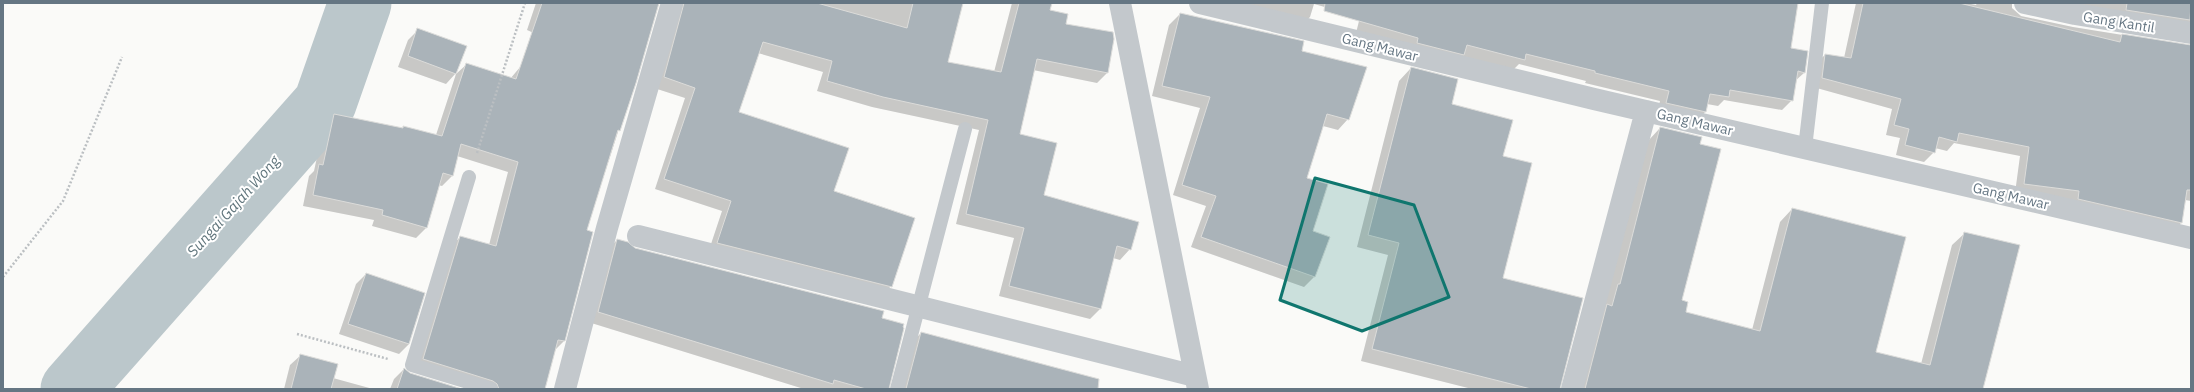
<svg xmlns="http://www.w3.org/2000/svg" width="2194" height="392" viewBox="0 0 2194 392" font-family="'IBM Plex Sans',sans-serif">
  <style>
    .shadow { fill: #0003 }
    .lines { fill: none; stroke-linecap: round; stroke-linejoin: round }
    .river { stroke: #bbc7cb; stroke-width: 63 }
    .building { fill: #aab3b9; stroke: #dcdcda }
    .path { stroke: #bbbfc2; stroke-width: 2.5; stroke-dasharray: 2 2; stroke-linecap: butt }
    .lane { stroke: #c3c8cc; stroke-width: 14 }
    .street { stroke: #c3c8cc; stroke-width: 22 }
    .marked { fill: #0f766e; fill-opacity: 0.2; stroke: #0f766e; stroke-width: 3; stroke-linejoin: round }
    .labels { text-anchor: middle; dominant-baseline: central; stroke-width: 4; stroke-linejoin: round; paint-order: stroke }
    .street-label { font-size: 14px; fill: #657683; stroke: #fff }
    .water-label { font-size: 15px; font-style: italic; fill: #60757c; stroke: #fff }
  </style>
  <rect width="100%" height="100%" fill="#fafaf8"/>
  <path class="shadow" d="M536 3H659L640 66 629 76 527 30Z
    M668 3H962L946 63 994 72 1012 3H1051L1048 11 1065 25 1108 72 1097 83 1033 70 1019 135 1043 195 1130 249 1120 260 1113 258 1100 309 1090 319 999 296 1014 238 956 224 979 130 872 107 817 91 823 72 758 53 738 113 833 192 891 286 881 297 708 253 722 211 655 189 685 98 654 88Z
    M1238 3H1797L1790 48 1804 73 1795 81 1792 100 1782 110 1724 100 1718 106 1707 104 1705 112 1696 122 1657 113 1660 101 1585 83 1586 81 1519 64 1514 69 1356 33 1360 17 1314 4 1310 17 1300 26Z
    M1856 3H1966L1976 5 1977 3H2012V8L2021 16 2073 27 2191 46V201L2185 200 2181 223 2172 232 2015 193 2020 156 1954 143 1947 151 1935 148 1934 152 1924 162 1896 155 1900 138 1886 135 1892 109 1813 87 1815 64 1825 55 1844 58Z
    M2032 3H2191V35Z
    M1180 14 1300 52 1348 119 1338 130 1323 126 1306 179 1314 277 1304 287 1191 247 1206 206 1173 195 1200 108 1152 96 1169 25Z
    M418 30 456 73 446 84 398 67 408 40Z
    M467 64 510 79 521 66 627 104 586 231 564 341 555 350 544 389H477L413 370 450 248 460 237 489 245 508 172 457 156 452 176 442 186 438 185 426 228 416 238 372 226 374 220 303 206 309 176 314 171 324 125 334 115 402 129 404 127 436 135 456 74Z
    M1411 68 1502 156V279L1560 389H1472L1361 361 1388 255 1357 247 1399 81Z
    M1660 128 1681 301 1684 313 1752 330 1780 222 1792 209 1875 353 1921 364 1952 245 1965 233 1982 388 1988 389H1576L1648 141Z
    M617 240 634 249 881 318 888 389H804L588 322 606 251Z
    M366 274 409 344 399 354 339 334 356 284Z
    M921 333 1082 389H898L910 344Z
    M301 355 333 378 373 389H284L290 365Z
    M404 369 409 374 458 389H390L394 379Z"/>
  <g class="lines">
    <path class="river" d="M72 389 325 103 360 3"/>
  </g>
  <path class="building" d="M542 3H659L636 83 620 131 618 130 587 230 593 232 565 341 558 340 545 389H499L497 384 493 381 423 359 460 236 496 246 518 162 461 144 453 176 443 173 427 228 382 215 383 210 313 195 319 164 323 165 334 114 403 128V126L442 136 466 63 516 79Z
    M684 3H817L907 28 913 3H963L948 62 1001 72 1019 3H1052L1050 10 1068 14 1066 24 1113 32 1114 39 1108 73 1037 59 1020 134 1057 143 1044 195 1139 222 1131 250 1117 246 1101 309 1009 286 1024 228 966 214 988 120 883 97 827 81 832 61 763 42 739 112 849 148 834 191 915 218 892 287 717 243 731 201 664 179 695 88 664 77Z
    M1325 3H1798L1791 48 1808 51 1805 73 1798 71 1793 101 1730 90 1729 97 1710 94 1706 112 1666 103 1669 91 1595 73V71L1526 54 1525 60 1467 45 1464 55 1417 43 1418 38 1324 11Z
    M1863 3H1959L2120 42 2122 34 2191 45V190H2187L2182 223 2078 199 2079 191 2024 184 2029 147 1959 133 1957 142 1939 137 1935 153 1905 145 1909 129 1894 125 1901 99 1822 78 1825 54 1851 58Z
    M2127 3H2191L2190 20 2126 10Z
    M1180 13 1304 41 1302 51 1367 67 1349 120 1327 114 1307 178 1328 184 1313 231 1330 237 1315 277 1201 237 1216 196 1182 185 1210 97 1162 86Z
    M417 28 467 46 456 74 408 56Z
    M1411 67 1458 79 1452 104 1513 120 1503 156 1532 163 1503 278 1583 298 1560 389H1531L1372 349 1399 243 1368 235Z
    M1660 127 1702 137 1700 144 1721 149 1682 300 1688 302 1686 312 1760 331 1792 208 1906 237 1876 352 1930 365 1964 232 2020 245 1983 389H1585L1607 304 1612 306 1618 284H1620Z
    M617 239 628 242 635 248 884 311 882 318 904 324 903 327 904 328 889 389H866L834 380 833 384 598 312Z
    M366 273 425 293 409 344 348 324Z
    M921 332 1099 379 1098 389H906Z
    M300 354 338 364 331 389H291Z
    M404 368 410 373 462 389H397Z"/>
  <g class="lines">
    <path class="path" d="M477 153 525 3
      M3 277 63 201 122 57
      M297 334 388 359"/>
    <path class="lane" d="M1805 148 1822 3
      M469 177 412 365 491 389
      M897 389 965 129"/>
    <path class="street" d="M1120 3 1198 389
      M1200 3 1594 99 2191 238
      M2025 3 2075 14 2191 33
      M638 236 1195 376
      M565 389 607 228 672 3
      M1572 389 1646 111"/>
  </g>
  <path class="marked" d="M1315 178 1414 205 1449 297 1362 331 1280 300Z"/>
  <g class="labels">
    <g class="street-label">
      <text transform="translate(2119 22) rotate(9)">Gang Kantil</text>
      <text transform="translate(1380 47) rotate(14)">Gang Mawar</text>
      <text transform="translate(1695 122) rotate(13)">Gang Mawar</text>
      <text transform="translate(2011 196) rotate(13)">Gang Mawar</text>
    </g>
    <g class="water-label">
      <text transform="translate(233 206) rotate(-48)">Sungai Gajah Wong</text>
    </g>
  </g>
  <rect width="2194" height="392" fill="none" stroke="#657683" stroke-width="8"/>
</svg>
